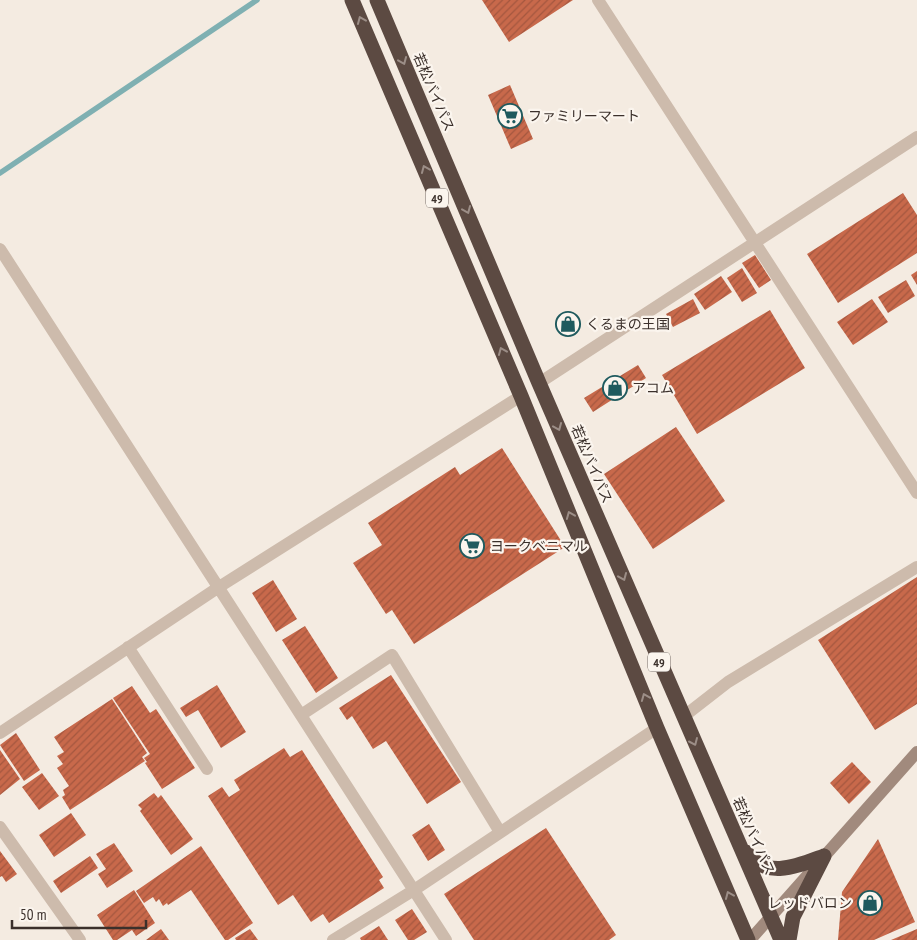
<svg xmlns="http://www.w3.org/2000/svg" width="917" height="940" viewBox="0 0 917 940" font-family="'PT Sans Narrow','Noto Sans JP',sans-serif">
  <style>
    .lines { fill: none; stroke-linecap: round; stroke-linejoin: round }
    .stream { stroke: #7fb0b2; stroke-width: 5.5 }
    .building { fill: url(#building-hatch) }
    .street { stroke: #cdbbac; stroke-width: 12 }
    .secondary { stroke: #a18a7d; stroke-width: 12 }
    .highway { stroke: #5c4a42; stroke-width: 15 }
    .oneway { stroke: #9c8e87 }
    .labels { text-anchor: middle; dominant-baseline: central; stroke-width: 4.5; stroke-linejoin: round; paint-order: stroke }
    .shield { fill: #fbf5ee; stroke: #756b66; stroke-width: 1 }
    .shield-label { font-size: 12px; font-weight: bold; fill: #3b302b }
    .street-label { font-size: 14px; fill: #3b302b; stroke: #fbf5ee }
    .poi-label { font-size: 14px; fill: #3b302b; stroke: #fbf5ee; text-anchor: start }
  </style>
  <defs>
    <pattern id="building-hatch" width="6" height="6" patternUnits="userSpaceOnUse" patternTransform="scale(1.25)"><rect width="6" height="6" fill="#c8694b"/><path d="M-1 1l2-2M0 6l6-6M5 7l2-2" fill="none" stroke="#a4573f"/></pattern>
  </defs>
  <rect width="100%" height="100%" fill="#f4ebe1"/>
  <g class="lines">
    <path class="stream" d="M0 173 257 0"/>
  </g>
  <path class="building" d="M482 0H573L509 42Z
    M510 85 533 139 511 149 488 95Z
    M903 193 917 215V253L838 303 807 254Z
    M755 255 771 280 759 288 742 263Z
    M742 268 757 293 742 302 727 278Z
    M917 271V285L911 275Z
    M721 276 732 292 705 310 694 294Z
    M906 280 915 296 888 313 878 297Z
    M693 299 700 313 673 327 666 314Z
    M872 299 888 322 853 345 837 322Z
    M770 310 805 368 697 434 662 375Z
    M638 365 646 378 593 412 584 398Z
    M676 427 725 501 653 549 604 474Z
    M502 448 565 547 414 644 392 610 386 614 353 563 382 545 368 523 455 467 460 475Z
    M917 577V704L875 730 818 640Z
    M273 580 297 619 276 632 252 593Z
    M305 626 338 678 316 693 282 640Z
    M391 675 461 782 427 804 386 741 373 749 352 716 347 720 339 708Z
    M217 685 246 732 221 748 198 710 186 717 180 708Z
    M132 686 150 713 156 709 195 768 162 789 145 763 147 762 144 758 150 754 113 698Z
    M112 699 147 753 142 757 145 761 70 810 62 797 65 795 63 790 69 786 57 768 63 764 57 756 64 752 54 737Z
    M16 733 40 770 24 781 0 745Z
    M284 748 290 757 302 750 383 877 379 880 384 888 329 923 323 914 311 922 293 895 278 905 208 796 222 787 229 797 240 790 234 780Z
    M0 750 20 779 0 795Z
    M852 762 871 782 849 804 830 783Z
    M42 773 59 796 39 810 22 787Z
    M154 793 158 798 161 795 193 839 171 855 140 811 142 809 138 805Z
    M71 813 86 835 54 857 39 835Z
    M429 824 445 850 428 861 412 835Z
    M546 828 616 935 609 940H474L444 894Z
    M878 839 915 922 874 940H838L842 892Z
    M114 843 133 871 107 888 98 874 106 869 96 854Z
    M201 846 253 923 228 940H225L191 890 168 905 167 903 163 906 159 899 156 902 153 897 144 903 136 891Z
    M0 851 17 874 6 882 2 876 0 877Z
    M90 856 98 868 61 893 53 881Z
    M134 890 155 923 136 936 132 930 117 940H113L97 915Z
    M412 909 427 932 414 940H408L395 920Z
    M379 926 388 940H361L360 938Z
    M161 929 169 940H146Z
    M250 929 258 940H236L235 938Z
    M917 929V940H891Z"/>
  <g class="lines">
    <path class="street" d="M598 0 917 493
      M0 249 446 940
      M539 383 917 137
      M128 647 207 769
      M301 715 392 655 500 832
      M683 717 728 682 917 567
      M0 733 219 587 521 396
      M0 827 80 940
      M333 940 414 890 657 728"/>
    <path class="secondary" d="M750 940 917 752"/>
    <path class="highway" d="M352 0 521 396 657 728 748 940
      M377 0 539 383 781 940
      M746 852C767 880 797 866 824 856
      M789 940 793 917 824 856"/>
  </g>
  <defs><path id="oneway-chevron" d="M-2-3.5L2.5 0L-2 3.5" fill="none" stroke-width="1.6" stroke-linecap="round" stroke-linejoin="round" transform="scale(1.25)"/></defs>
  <g class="oneway">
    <use href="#oneway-chevron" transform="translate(361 20) rotate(-113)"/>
    <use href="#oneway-chevron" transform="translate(403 61) rotate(67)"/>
    <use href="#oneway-chevron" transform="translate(425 169) rotate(-113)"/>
    <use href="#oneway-chevron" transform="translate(467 210) rotate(67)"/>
    <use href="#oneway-chevron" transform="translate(502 351) rotate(-113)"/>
    <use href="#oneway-chevron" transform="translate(558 427) rotate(67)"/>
    <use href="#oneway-chevron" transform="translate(570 515) rotate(-112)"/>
    <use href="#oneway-chevron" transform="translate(623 577) rotate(67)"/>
    <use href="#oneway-chevron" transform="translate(645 697) rotate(-112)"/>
    <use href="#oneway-chevron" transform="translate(694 742) rotate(66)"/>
    <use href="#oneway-chevron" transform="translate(729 895) rotate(-113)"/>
  </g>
  <defs>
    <symbol id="supermarket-ring" viewBox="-11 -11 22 22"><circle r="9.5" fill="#fbf5ee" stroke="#1f5a5e" stroke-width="1.5"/><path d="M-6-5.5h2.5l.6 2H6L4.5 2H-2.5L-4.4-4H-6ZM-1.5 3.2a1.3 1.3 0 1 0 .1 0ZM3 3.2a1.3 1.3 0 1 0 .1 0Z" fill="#1f5a5e"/></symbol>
    <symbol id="shop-ring" viewBox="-11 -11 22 22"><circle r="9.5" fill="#fbf5ee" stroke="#1f5a5e" stroke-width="1.5"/><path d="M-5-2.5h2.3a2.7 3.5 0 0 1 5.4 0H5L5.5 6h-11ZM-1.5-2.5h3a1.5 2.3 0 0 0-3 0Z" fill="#1f5a5e"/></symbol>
  </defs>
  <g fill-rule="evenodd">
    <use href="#supermarket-ring" x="496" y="102" width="28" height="28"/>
    <use href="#shop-ring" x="554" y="310" width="28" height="28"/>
    <use href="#shop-ring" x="601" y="374" width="28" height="28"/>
    <use href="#supermarket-ring" x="458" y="532" width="28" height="28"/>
    <use href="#shop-ring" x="856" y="889" width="28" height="28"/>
  </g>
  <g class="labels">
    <g class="shield">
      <rect x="426" y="188.5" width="22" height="19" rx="4"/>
      <rect x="648" y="652.5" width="22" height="19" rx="4"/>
    </g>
    <g class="shield-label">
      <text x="437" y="198">49</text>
      <text x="659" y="662">49</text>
    </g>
    <g class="street-label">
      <text transform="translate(434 92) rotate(67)">若松バイパス</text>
      <text transform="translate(592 464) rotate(67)">若松バイパス</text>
      <text transform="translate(754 836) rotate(66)">若松バイパス</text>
    </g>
    <g class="poi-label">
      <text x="528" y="116">ファミリーマート</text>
      <text x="586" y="324">くるまの王国</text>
      <text x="632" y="388">アコム</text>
      <text x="490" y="546">ヨークベニマル</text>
      <text x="852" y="903" text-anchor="end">レッドバロン</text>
    </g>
  </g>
  <path d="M12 920v8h134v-8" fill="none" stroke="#3b302b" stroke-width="2.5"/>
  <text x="20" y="920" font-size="15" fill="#3b302b" stroke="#fbf5ee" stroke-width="4" paint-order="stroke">50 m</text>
</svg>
